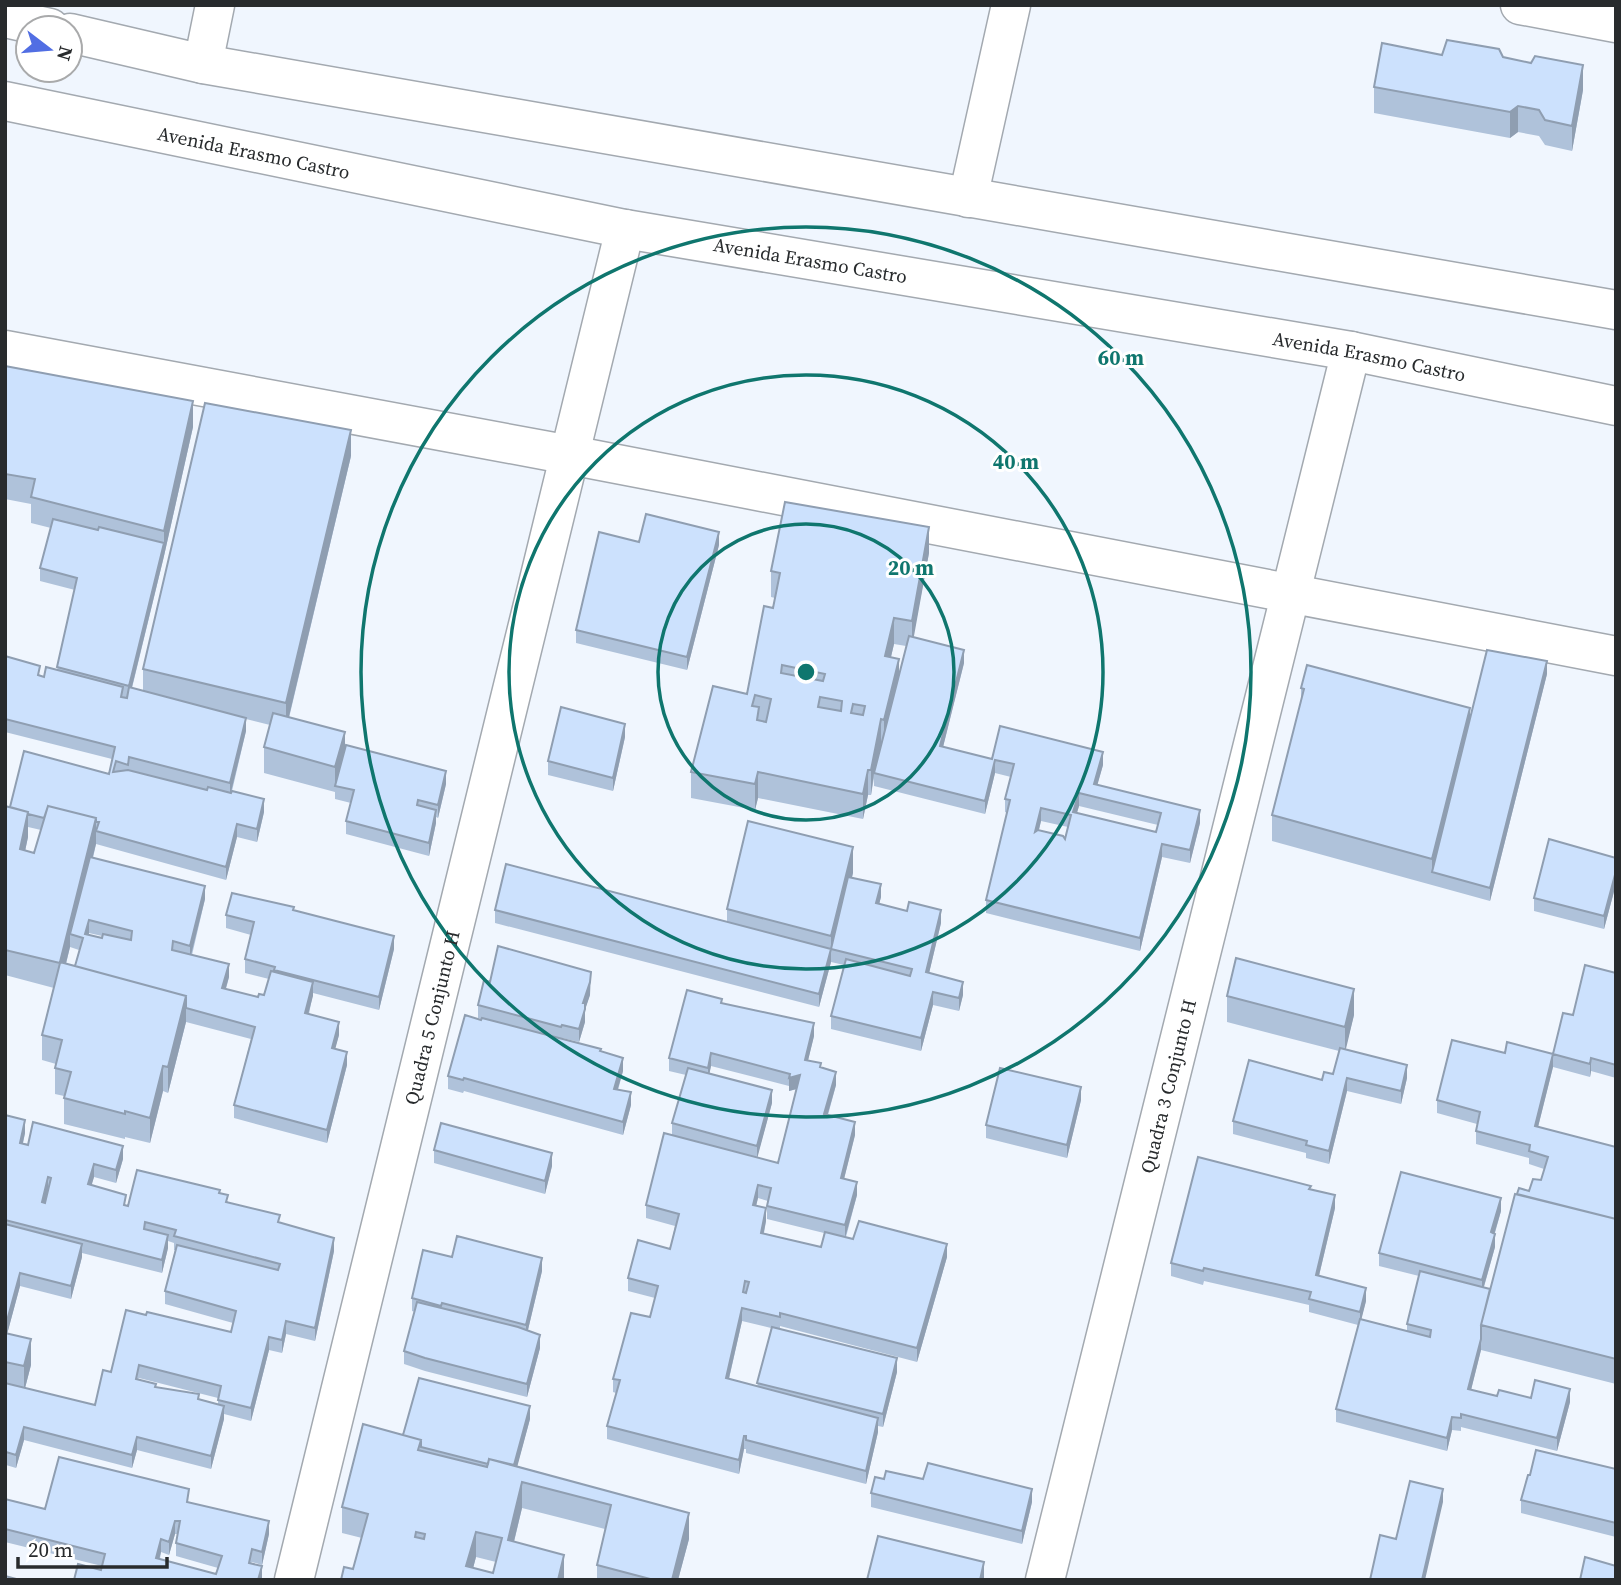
<svg xmlns="http://www.w3.org/2000/svg" width="1621" height="1585" viewBox="0 0 1621 1585" font-family="'Source Serif 4',serif">
  <style>
    .lines { fill: none; stroke-linecap: round; stroke-linejoin: round }
    .street-casing { stroke: #a3a9b0; stroke-width: 41 }
    .primary-casing { stroke: #a3a9b0; stroke-width: 41 }
    .street { stroke: #fff; stroke-width: 38 }
    .primary { stroke: #fff; stroke-width: 38 }
    .wall { fill: #afc2da; fill-rule: evenodd }
    .shaded-wall { fill: #8f9eb1 }
    .building { fill: #cce1fd; stroke: #8f9eb1; stroke-width: 2; fill-rule: evenodd }
    .ring { fill: none; stroke: #0f766e; stroke-width: 3.5 }
    .labels { text-anchor: middle; dominant-baseline: central; stroke-width: 6; stroke-linejoin: round; paint-order: stroke }
    .street-label { font-size: 19px; fill: #282b2d; stroke: #fff }
    .centre { fill: #0f766e; stroke: #fff; stroke-width: 3.5 }
    .ring-label { font-size: 21px; text-anchor: middle; font-weight: bold; fill: #0f766e; stroke: #fff; stroke-width: 6; stroke-linejoin: round; paint-order: stroke }
  </style>
  <rect width="100%" height="100%" fill="#f0f6fe"/>
  <g class="lines">
    <defs>
      <g id="street">
        <path d="M1520 5 1616 23"/>
        <path d="M203 64 215 5"/>
        <path d="M968 198 1011 5"/>
        <path d="M5 350 570 455 1616 656"/>
        <path id="s1" d="M294 1580 625 229"/>
        <path id="s2" d="M1045 1580 1351 351"/>
      </g>
      <g id="primary">
        <path d="M5 18 50 28"/>
        <path d="M70 33 203 64 1616 310"/>
        <path id="s3" d="M5 101 625 229 1351 351 1616 406"/>
      </g>
    </defs>
    <use href="#street" class="street-casing"/>
    <use href="#primary" class="primary-casing"/>
    <use href="#street" class="street"/>
    <use href="#primary" class="primary"/>
  </g>
  <path class="wall" d="M1442 55 1503 57 1583 90 1572 151 1545 145 1539 136 1518 132 1510 138 1374 113V87Z
    M5 366 193 427 164 556 132 688 143 691V669L351 456 289 718 345 751 446 784 438 818 436 817V823L429 856 346 834V821L351 803 335 799V792L264 773V747L270 725 246 719V731L232 791 264 812 257 842 237 837 226 880 96 844V835V844L93 858 205 899 192 955 229 977 226 989 258 997 264 995 269 979 245 973V959L251 935 226 928V915L294 911 394 949 379 1010 313 993 309 1014 339 1035 335 1048 347 1065 327 1143 234 1118V1105L251 1039 186 1022 168 1093 163 1091 150 1143 125 1137V1139L64 1124V1096L55 1094V1068L56 1064 42 1060V1035L54 988 5 975V797L6 806 10 807 109 774 112 759 5 732V656L44 677 57 670 75 590 40 581V568L51 528 31 523V504L5 499ZM129 770 207 790 129 771ZM28 827 41 830 34 853 25 851 28 837ZM89 933 102 936V938L89 935ZM70 947 79 950 75 966 66 964Z
    M639 542 719 545 687 670 576 643V630Z
    M929 553 913 637 964 663 943 747 992 759 1103 765 1097 785 1200 823 1190 863 1162 857 1140 951 986 913V900L1007 813 1005 812V799L1011 777 995 773 985 814 874 786V778L871 795H868L863 819 758 798 755 810 691 798V772L747 694 773 608 775 598 771 597V571ZM894 644 906 646 899 674 891 657ZM1079 806 1158 825 1156 832 1077 813ZM1041 821 1068 827 1065 839 1039 830Z
    M1547 674 1490 901 1272 841V815L1301 701V688L1470 718Z
    M625 737 613 791 548 775V761Z
    M1616 858V884L1604 929 1534 911V898Z
    M853 873 852 877 881 897 879 904 941 923 929 973 963 995 959 1011 933 1005 921 1051 831 1029V1016L844 965 831 962 819 1007 495 923V910L727 921V909Z
    M1616 973V1078L1591 1071 1590 1077 1553 1067 1538 1127 1616 1147V1384L1481 1350 1471 1390 1497 1396 1531 1398 1570 1402 1557 1451 1461 1427V1431L1452 1430 1447 1451 1336 1422V1409L1358 1325 1309 1312V1305L1204 1281 1203 1285 1171 1276V1263L1311 1190 1335 1208 1319 1276 1366 1301 1361 1319 1407 1331V1324L1419 1276 1379 1266V1253L1501 1211 1495 1233V1247L1484 1287 1490 1289 1517 1194 1529 1191 1541 1180 1544 1169 1529 1164V1158L1476 1144V1131L1477 1124 1437 1113V1100L1505 1053 1553 1054 1573 1015Z
    M490 982 590 995 585 1009V1022L579 1042 562 1038V1039L601 1052 623 1071 618 1090 631 1105 623 1135 464 1091 463 1093 448 1089V1076L481 1020 482 1019 478 1018V1005Z
    M1227 996 1354 1015 1345 1050 1407 1078 1401 1104 1347 1091 1329 1164 1306 1158V1153L1233 1134V1121L1333 1074 1339 1051 1227 1022Z
    M722 1003 814 1036 808 1060 821 1068 836 1085 828 1115 855 1135 844 1179 857 1195 846 1237 947 1257 917 1362 780 1326V1329L897 1372 883 1427 878 1426V1432L866 1484 746 1453V1449H744L739 1474 607 1439V1426L616 1393 613 1392V1379L650 1317 655 1298 628 1291V1278L670 1249 675 1226 646 1218V1205L672 1135V1123L686 1075 669 1071V1058ZM711 1066 789 1086V1091L797 1089 778 1163 757 1157 772 1103 709 1074ZM758 1198 768 1201 767 1206V1219L824 1233 821 1247 764 1233 766 1221 756 1206ZM742 1321 771 1328 757 1387 729 1379Z
    M1081 1100 1067 1158 986 1138V1125Z
    M5 1115 25 1133 23 1143 123 1159 116 1183 94 1177 91 1185 126 1205 220 1193 228 1202 280 1223 334 1251 315 1341 286 1334 282 1353 269 1350 251 1421 224 1414V1419L211 1469 137 1450 132 1468 24 1440 16 1468 6 1465 5 1468ZM168 1241 174 1243V1250H175L165 1291V1304L233 1323 231 1332 146 1315 111 1372 95 1405 25 1388 31 1365 7 1334 20 1286 71 1299 82 1257V1253L162 1273 168 1248ZM139 1378 218 1398V1404L156 1387 138 1379Z
    M434 1150 552 1166 545 1194 434 1163Z
    M452 1257 542 1271 528 1330 540 1348 527 1397 425 1371 404 1364V1351L415 1312 412 1311V1298Z
    M530 1419 517 1466 689 1513V1539L678 1580H597V1565L605 1529 522 1508 514 1542 564 1580 353 1569 362 1538 342 1533V1507L403 1435ZM476 1557 496 1562 493 1573 473 1568Z
    M1616 1469V1537L1521 1513V1500L1530 1475Z
    M884 1479H923L1032 1502 1022 1544 871 1507V1493Z
    M5 1499 45 1509 189 1502 269 1534 262 1565 252 1562 251 1563 262 1580 101 1570 102 1566 5 1542ZM175 1534H178L176 1543V1556L218 1568 216 1574 160 1559 161 1552 169 1555Z"/>
  <path class="shaded-wall" d="M1583 65V90L1572 151V126Z
    M1518 106V132L1510 138V112Z
    M193 401V427L164 556V531Z
    M351 430V456L286 729V703Z
    M929 527V553L912 647V621Z
    M719 532V545L687 670V657Z
    M164 543V556L129 699V686Z
    M894 618V644L885 682V656Z
    M964 650V663L940 759V746Z
    M899 659V685L884 745V720Z
    M1547 661V674L1490 901V888Z
    M1470 708V734L1432 872V859Z
    M246 718V731L230 796V783Z
    M881 719V744L874 773 871 795V770Z
    M625 724V737L613 791V778Z
    M345 732V758L335 786V767Z
    M1103 752V765L1094 797V784Z
    M995 760V773L985 814V801Z
    M868 770V795L863 819V794Z
    M446 771V784L438 818V805Z
    M758 772V798L755 810V784Z
    M1079 793V806L1073 825V812Z
    M264 799V812L257 842V829Z
    M1041 808V821L1035 845V832Z
    M436 810V823L429 856V843Z
    M1200 810V823L1190 863V850Z
    M28 812V837L20 875V849Z
    M96 818V844L73 935 70 934V947L60 987V962Z
    M237 824V837L226 880V867Z
    M1162 844V857L1140 951V938Z
    M853 847V873L834 949H831V936Z
    M1616 871V884L1604 929V916Z
    M881 884V897L876 916V903Z
    M205 886V899L190 959V946Z
    M941 910V923L926 986V972Z
    M89 920V933L85 947V934Z
    M394 936V949L379 1010V997Z
    M831 949V962L819 1007V994Z
    M229 964V977L222 1001V988Z
    M591 972 590 995 583 1016V1003Z
    M313 982V996L305 1026V1013Z
    M963 982V995L959 1011V998Z
    M1354 989V1015L1345 1053V1027Z
    M933 992V1005L921 1051V1038Z
    M186 996V1022L168 1093V1067Z
    M585 1009V1022L579 1042V1029Z
    M339 1022V1035L332 1061V1048Z
    M814 1023V1036L805 1073V1060Z
    M347 1052V1065L327 1143V1130Z
    M711 1053V1066L708 1081V1068Z
    M1553 1054V1067L1535 1139V1126Z
    M623 1058V1071L614 1102V1089Z
    M1591 1058V1071L1590 1077V1064Z
    M1407 1065V1078L1401 1104V1091Z
    M163 1066V1091L150 1143V1118Z
    M836 1072V1085L824 1127V1114Z
    M800 1075V1088L789 1091V1078Z
    M1347 1078V1091L1329 1164V1151Z
    M1081 1087V1100L1067 1158V1145Z
    M772 1090V1103L757 1159V1146Z
    M631 1092V1105L623 1135V1122Z
    M25 1120V1133L20 1156V1143Z
    M855 1122V1135L841 1191V1178Z
    M123 1146V1159L116 1183V1170Z
    M552 1153V1166L545 1194V1181Z
    M94 1164V1177L88 1198V1184Z
    M48 1177V1190L42 1215V1202Z
    M857 1182V1195L845 1238V1225Z
    M758 1185V1198L753 1218V1205Z
    M1335 1195V1208L1316 1288V1275Z
    M1501 1198V1211L1491 1245V1232Z
    M766 1208V1221L761 1246V1233Z
    M1495 1234V1247L1482 1293V1280Z
    M168 1235V1248L162 1273V1260Z
    M334 1238V1251L315 1341V1328Z
    M82 1244V1257L71 1299V1286Z
    M947 1244V1257L917 1362V1348Z
    M542 1258V1271L526 1338V1325Z
    M20 1273V1286L5 1342V1328Z
    M1366 1288V1301L1360 1325V1312Z
    M742 1308V1321L726 1391V1378Z
    M286 1321V1334L282 1353V1340Z
    M540 1335V1348L527 1397V1384Z
    M269 1337V1350L251 1421V1408Z
    M31 1339V1365L24 1392V1366Z
    M1481 1339V1350L1468 1402V1389Z
    M897 1358V1372L883 1427V1414Z
    M1570 1389V1402L1557 1451V1438Z
    M224 1406V1419L211 1469V1456Z
    M530 1406V1419L511 1490V1477Z
    M1452 1417V1430L1447 1451V1438Z
    M878 1418V1432L866 1484V1471Z
    M24 1427V1440L16 1468V1455Z
    M744 1436V1449L739 1474V1460Z
    M137 1437V1450L132 1468V1455Z
    M522 1482V1508L508 1566V1540Z
    M1032 1489V1502L1022 1544V1531Z
    M1443 1489V1502L1425 1580H1422Z
    M689 1513V1539L678 1580H672Z
    M175 1521V1534L169 1555V1542Z
    M269 1521V1534L262 1565V1552Z
    M476 1532V1557L470 1580 466 1566Z
    M161 1539V1552L156 1571V1558Z
    M564 1555V1580H558Z
    M984 1562V1580H980Z
    M262 1566V1580H258Z"/>
  <path class="building" d="M1447 40 1499 49 1503 57 1531 63 1535 56 1583 65 1572 126 1545 120 1539 110 1518 106 1510 112 1374 87 1382 43 1442 55Z
    M5 366 193 401 164 531 31 497 35 479 5 474Z
    M205 403 351 430 286 703 143 669Z
    M785 502 929 527 912 621 894 618 885 656 899 659 884 720 881 719 871 770H868L863 794 758 772 755 784 691 772 713 686 747 694 764 606 773 608 780 573 771 571ZM782 665 825 674 823 681 781 673ZM755 695 771 699 766 722 757 720 759 707 752 706ZM820 697 842 701 841 711 818 707ZM853 704 865 706 863 715 851 713Z
    M646 514 719 532 687 657 576 630 599 532 639 542Z
    M53 519 98 530 99 527 164 543 129 686 57 667 77 578 40 568Z
    M909 636 964 650 940 746 992 759 1000 726 1103 752 1094 784 1200 810 1190 850 1162 844 1140 938 986 900 1010 800 1005 799 1014 764 995 760 985 801 874 773ZM1079 793 1161 813 1156 832 1073 812ZM1041 808 1071 815 1065 839 1063 836 1038 830 1035 832Z
    M1487 650 1547 661 1490 888 1432 872Z
    M5 656 40 666 38 675 44 677 46 667 123 687 121 697 127 698 129 687 246 718 230 783 129 757 128 765 116 761 113 772 128 770 207 790 208 787 231 793 232 791 264 799 257 829 237 824 226 867 96 831 99 822H96V818L48 806 44 818 28 814V812L10 807 24 751 109 774 115 747 5 719Z
    M1307 665 1470 708 1432 859 1272 815 1304 689 1301 688Z
    M561 707 625 724 613 778 548 761Z
    M273 713 345 732 335 767 264 747Z
    M346 745 446 771 438 805 418 800 417 805 436 810 429 843 346 821 354 790 335 786Z
    M5 806 28 812 20 849 34 853 48 806 96 818 60 962 186 996 168 1067 163 1066 150 1118 125 1111V1114L64 1098 71 1072 55 1068 62 1040 42 1035 60 963 5 950Z
    M748 821 853 847 831 936 727 909Z
    M1549 839 1616 858V871L1604 916 1534 898Z
    M90 857 205 886 190 946 173 941 172 950 229 964 222 988 258 997 259 994 264 995 271 971 313 982 305 1013 339 1022 332 1048 347 1052 327 1130 234 1105 255 1027 186 1008V996L75 966 83 938 70 934ZM89 920 132 931 131 940 103 934 102 938 85 934Z
    M506 864 831 949 848 877 881 884 876 903 907 911 909 902 941 910 926 972 963 982 959 998 933 992 921 1038 831 1016 846 959 910 976 912 969 831 949 819 994 495 910Z
    M232 893 294 907 293 910 394 936 379 997 274 970 275 967 245 959 254 922 226 915Z
    M498 946 591 972 590 982 583 1003H585V1009L579 1029 562 1025 561 1027 478 1005 484 980 490 982Z
    M1236 958 1354 989 1345 1027 1227 996Z
    M1585 965 1616 973V1065L1591 1058 1590 1064 1553 1054 1563 1013 1573 1015Z
    M687 990 722 999 721 1003 814 1023 805 1060 821 1063 820 1067 836 1072 824 1114 855 1122 841 1178 857 1182 845 1225 767 1206 771 1188 758 1185 753 1205 766 1208 761 1233 821 1247 825 1232 853 1239 859 1221 947 1244 917 1348 780 1313V1317L742 1308 726 1378 878 1418 866 1471 746 1440V1436H744L739 1460 607 1426 620 1380 613 1379 631 1313 650 1317 658 1286 628 1278 638 1240 670 1249 679 1214 646 1205 664 1133 778 1163 800 1075 789 1078 790 1074 711 1053 708 1068 669 1058ZM745 1281 749 1282 746 1293 743 1292Z
    M465 1015 481 1020 482 1018 601 1049 600 1051 623 1058 614 1089 631 1092 623 1122 464 1078 463 1080 448 1076Z
    M1452 1040 1505 1053 1507 1042 1553 1054 1535 1126 1616 1147V1219L1517 1194 1519 1188 1529 1191 1533 1179 1541 1180 1548 1157 1529 1151 1530 1145 1476 1131 1480 1112 1437 1100Z
    M1340 1048 1407 1065 1401 1091 1347 1078 1329 1151 1306 1145 1307 1141 1233 1121 1249 1060 1322 1080 1324 1072 1333 1074Z
    M688 1068 772 1090 757 1146 672 1123Z
    M1000 1068 1081 1087 1067 1145 986 1125Z
    M5 1115 25 1120 20 1143 28 1145 33 1122 123 1146 116 1170 94 1164 88 1184 126 1195 124 1205 128 1206 137 1170 220 1190 219 1193 228 1195 226 1202 280 1215 278 1222 334 1238 315 1328 286 1321 282 1340 269 1337 251 1408 218 1400 221 1386 139 1365 136 1379 156 1384 155 1387 199 1394 198 1399 224 1406 211 1456 137 1437 132 1455 24 1427 16 1455 6 1452 5 1455V1383L95 1405 103 1370 111 1372 126 1310 146 1315 147 1312 231 1332 236 1311 165 1291 177 1245 278 1270 280 1264 174 1236 176 1230 145 1222 144 1229 168 1235 162 1260 5 1220ZM48 1177 51 1178 45 1203 42 1202Z
    M441 1123 552 1153 545 1181 434 1150Z
    M1198 1157 1311 1186 1309 1189 1335 1195 1316 1275 1366 1288 1360 1312 1309 1299 1311 1292 1204 1268 1203 1271 1171 1263Z
    M1401 1172 1501 1198 1491 1232 1495 1234 1482 1280 1379 1253Z
    M1515 1194 1616 1219V1359L1481 1325Z
    M5 1224 82 1244 71 1286 20 1273 5 1328Z
    M457 1236 542 1258 526 1325 442 1303 441 1306 412 1298 423 1250 452 1257Z
    M1420 1271 1490 1289 1481 1325V1339L1468 1389 1497 1396 1499 1390 1531 1398 1535 1380 1570 1389 1557 1438 1461 1414V1418L1452 1417 1447 1438 1336 1409 1360 1319 1430 1337 1431 1330 1407 1324Z
    M417 1302 518 1327 540 1335 527 1384 425 1358 404 1351Z
    M772 1327 897 1358 883 1414 757 1383Z
    M5 1333 31 1339 24 1366 5 1362Z
    M419 1378 530 1406 514 1465 489 1459 488 1464 421 1447V1440L403 1435Z
    M363 1424 421 1440 418 1450 487 1467 489 1459 689 1513 672 1580H654L597 1565 611 1505 522 1482 508 1540 564 1555 558 1580H341L344 1567 353 1569 368 1514 342 1507ZM416 1532 425 1534 424 1539 415 1537ZM476 1532 502 1538 493 1573 466 1566Z
    M1536 1450 1616 1469V1523L1521 1500 1528 1475H1530Z
    M59 1457 189 1489 187 1502 269 1521 262 1552 252 1549 249 1563 262 1566 258 1580H74L78 1564 101 1570 105 1554 5 1529V1499L45 1509ZM175 1521H180L176 1543 222 1556 216 1574 156 1558 161 1539 169 1542Z
    M928 1463 1032 1489 1022 1531 871 1493 875 1477 884 1479 886 1471 923 1479Z
    M1410 1481 1443 1489 1422 1580H1370L1380 1535 1396 1539Z
    M878 1536 984 1562 980 1580H867Z
    M1585 1557 1616 1566V1580H1580Z
    M5 1576 20 1580H5Z"/>
  <g class="ring">
    <circle cx="806" cy="672" r="148"/>
    <circle cx="806" cy="672" r="297"/>
    <circle cx="806" cy="672" r="445"/>
  </g>
  <g class="labels">
    <g class="street-label">
      <text stroke="none"><textPath href="#s3" startOffset="254">Avenida Erasmo Castro</textPath></text>
      <text stroke="none"><textPath href="#s3" startOffset="821">Avenida Erasmo Castro</textPath></text>
      <text stroke="none"><textPath href="#s3" startOffset="1388">Avenida Erasmo Castro</textPath></text>
      <text stroke="none"><textPath href="#s1" startOffset="579">Quadra 5 Conjunto H</textPath></text>
      <text stroke="none"><textPath href="#s2" startOffset="509">Quadra 3 Conjunto H</textPath></text>
    </g>
  </g>
  <circle cx="806" cy="672" r="10" class="centre"/>
  <g class="ring-label">
    <text x="1121" y="365">60 m</text>
    <text x="1016" y="469">40 m</text>
    <text x="911" y="575">20 m</text>
  </g>
  <rect width="1621" height="1585" fill="none" stroke="#282b2d" stroke-width="14"/>
  <g transform="translate(49 49) rotate(106)"><circle r="33" fill="#ffffff" stroke="#a9aaab" stroke-width="2"/>
  <path d="M0-5L12 26L0 18L-12 26Z" fill="#516ee3"/>
  <text y="-10" font-size="19" font-weight="bold" text-anchor="middle" fill="#282b2d">N</text>
  </g>
  <path d="M18 1557v10h149v-10" fill="none" stroke="#282b2d" stroke-width="3.5"/>
  <text x="28" y="1557" font-size="21" fill="#282b2d" stroke="#ffffff" stroke-width="5" paint-order="stroke">20 m</text>
</svg>
